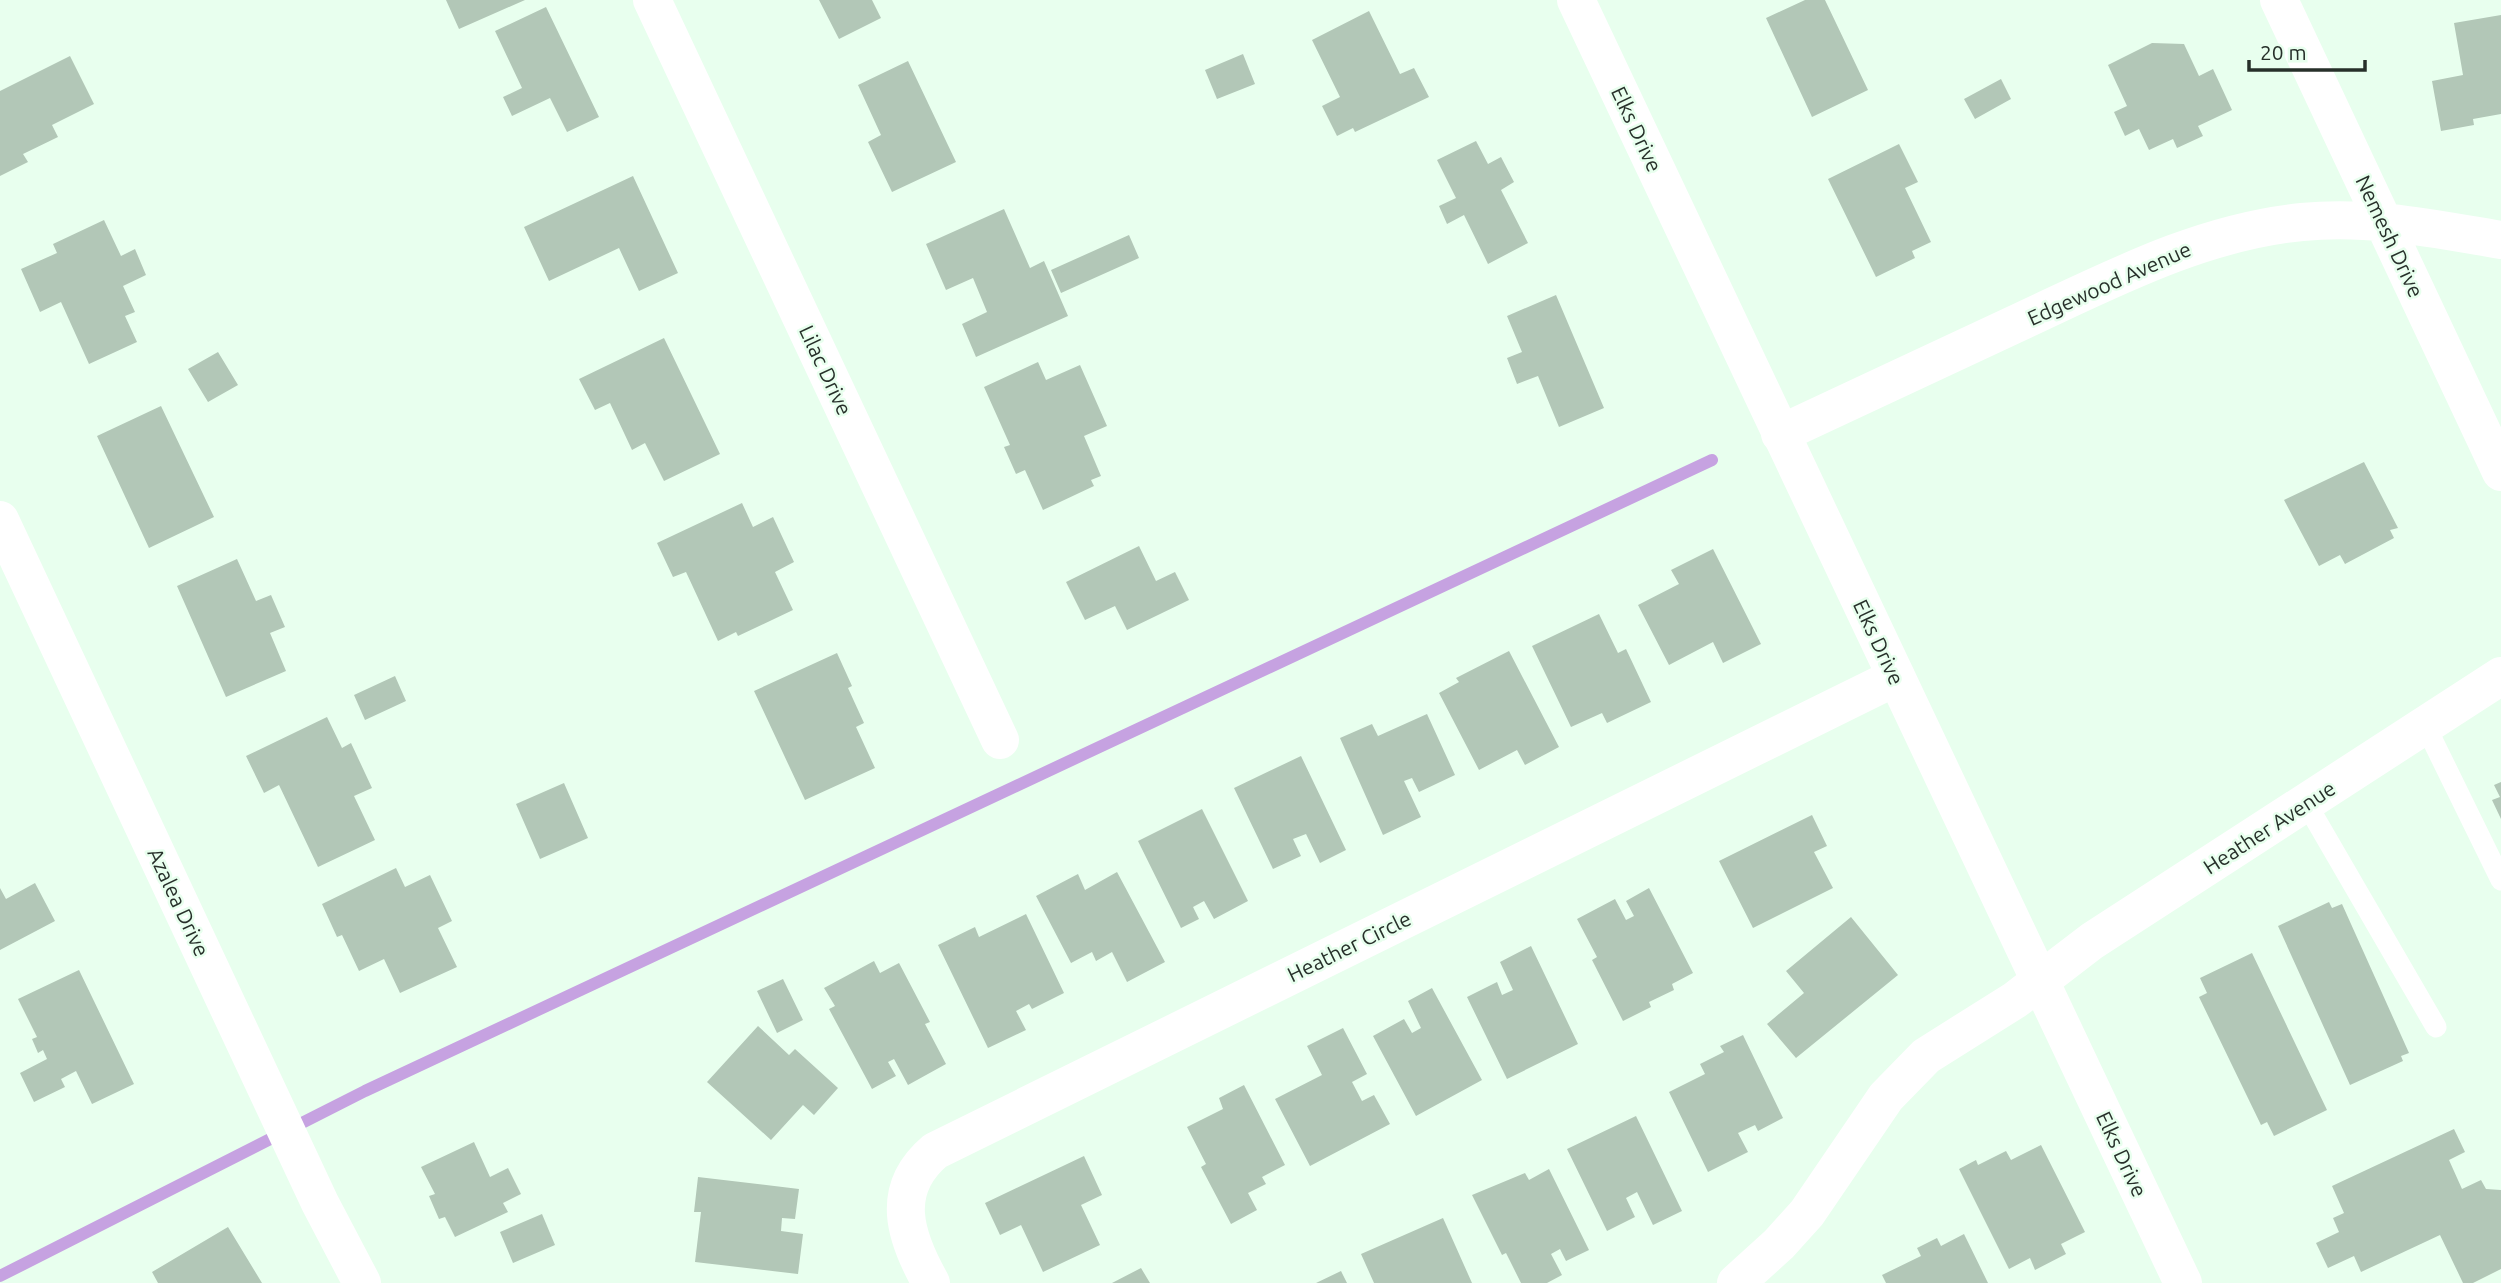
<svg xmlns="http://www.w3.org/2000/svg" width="2501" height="1283" viewBox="0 0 2501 1283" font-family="Ubuntu,sans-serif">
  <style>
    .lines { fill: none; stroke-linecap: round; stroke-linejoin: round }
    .stream { stroke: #c6a2e1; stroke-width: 12 }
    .building { fill: #b2c7b7 }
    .service { stroke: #fff; stroke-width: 21 }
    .minor { stroke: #fff; stroke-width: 38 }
    .secondary { stroke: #fff; stroke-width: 38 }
    .labels { text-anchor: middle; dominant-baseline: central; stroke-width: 5; stroke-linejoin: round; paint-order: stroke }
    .street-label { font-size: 21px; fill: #27302a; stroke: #e8ffee }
  </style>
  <rect width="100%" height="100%" fill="#e8ffee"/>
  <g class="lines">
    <path class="stream" d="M0 1276 365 1091 1712 460"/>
  </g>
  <path class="building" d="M446 0H525L459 29Z
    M819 0H872L881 18 839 39Z
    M1805 0H1825L1868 90 1812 117 1766 18Z
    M546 7 599 117 567 132 550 98 512 116 503 97 522 88 495 31Z
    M1369 11 1400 74 1414 68 1429 97 1355 132 1353 128 1337 136 1322 106 1340 97 1312 40Z
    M2501 15V114L2473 119 2474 125 2441 131 2432 81 2463 75 2454 23Z
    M2152 43 2184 44 2199 76 2213 69 2232 110 2198 126 2203 136 2177 148 2173 139 2149 150 2139 129 2125 136 2114 112 2127 106 2108 65Z
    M1243 54 1255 84 1217 99 1205 70Z
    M70 56 94 104 52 125 58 137 23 154 28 162 0 176V91Z
    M908 61 956 162 892 192 868 142 881 135 858 85Z
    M2001 79 2011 99 1975 119 1964 99Z
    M1476 141 1488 164 1501 157 1514 182 1501 190 1528 243 1488 264 1464 215 1447 224 1439 206 1456 198 1437 160Z
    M1899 144 1918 182 1905 188 1931 242 1912 251 1915 258 1876 277 1828 179Z
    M633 176 678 273 639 291 619 248 549 281 524 227Z
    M1004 209 1030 268 1044 261 1068 316 976 357 962 324 987 312 973 278 946 290 926 244Z
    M104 220 121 256 135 249 146 275 123 286 135 312 125 316 137 342 89 364 61 302 40 312 21 269 57 253 53 244Z
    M1129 235 1139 258 1061 293 1051 270Z
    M1556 295 1604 408 1559 427 1538 376 1517 384 1507 358 1522 352 1507 316Z
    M664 338 720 454 664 481 645 443 632 450 610 403 595 410 579 379Z
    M218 352 238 385 208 402 188 369Z
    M1038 362 1046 380 1080 365 1107 426 1084 436 1101 476 1091 480 1094 486 1043 510 1025 470 1016 474 1004 447 1010 445 984 387Z
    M161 406 214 517 149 548 97 436Z
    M2364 462 2398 528 2390 530 2394 538 2345 564 2340 555 2319 566 2284 500Z
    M742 503 753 527 773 517 794 562 775 572 793 610 738 636 736 632 718 641 686 572 673 577 657 543Z
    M1139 546 1156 581 1175 572 1189 600 1127 630 1115 606 1085 620 1066 582Z
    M1713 549 1761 644 1723 663 1713 642 1669 665 1638 605 1679 584 1671 570Z
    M237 559 256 601 271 595 285 627 270 633 286 671 226 697 177 586Z
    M1599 614 1618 653 1626 649 1651 702 1607 723 1602 713 1571 727 1532 646Z
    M1509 651 1559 747 1525 765 1517 750 1479 770 1439 693 1459 682 1456 678Z
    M837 653 852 686 848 688 864 723 856 727 875 768 805 800 754 691Z
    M395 676 406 701 365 720 354 695Z
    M1427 714 1455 775 1419 792 1412 778 1404 781 1421 817 1383 835 1340 738 1372 724 1378 736Z
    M327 717 342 748 351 743 372 788 354 796 375 840 318 867 279 785 264 793 246 756Z
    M1301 756 1346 850 1320 863 1306 834 1293 839 1301 856 1273 869 1234 788Z
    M2501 782V819L2492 800 2500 797 2494 785Z
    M564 783 588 838 540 859 516 804Z
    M1202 809 1248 901 1214 919 1204 901 1193 907 1199 919 1181 928 1138 841Z
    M1812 815 1827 846 1814 852 1833 888 1753 928 1719 861Z
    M396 868 405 887 430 875 452 921 438 928 457 967 400 993 384 959 359 971 342 935 337 937 322 904Z
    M1117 872 1165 962 1127 982 1112 952 1096 961 1092 952 1071 963 1036 896 1078 874 1085 890Z
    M35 883 55 921 0 950V888L6 899Z
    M1649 888 1693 973 1672 984 1674 990 1649 1002 1651 1007 1623 1021 1592 960 1597 957 1577 919 1615 899 1626 920 1634 916 1626 901Z
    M2329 902 2332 908 2342 904 2409 1053 2401 1056 2403 1061 2350 1085 2278 926Z
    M1026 914 1064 993 1032 1009 1029 1004 1016 1011 1026 1030 988 1048 938 945 975 927 979 937Z
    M1851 917 1898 975 1796 1058 1767 1024 1804 993 1786 971Z
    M1531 946 1578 1044 1507 1079 1467 997 1497 982 1502 995 1513 990 1500 962Z
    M2252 953 2327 1110 2274 1136 2267 1122 2261 1125 2199 997 2207 993 2200 978Z
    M874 961 880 973 899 963 930 1022 925 1024 946 1064 908 1085 894 1059 888 1062 896 1076 872 1089 829 1009 835 1006 824 988Z
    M79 970 134 1084 92 1104 76 1071 61 1079 65 1087 34 1102 20 1073 47 1059 43 1050 38 1053 32 1039 37 1037 18 999Z
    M783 979 803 1020 777 1033 757 991Z
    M1432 988 1482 1080 1416 1116 1373 1036 1404 1019 1412 1033 1421 1028 1408 1001Z
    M758 1026 789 1055 795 1049 838 1088 814 1115 803 1105 771 1140 707 1082Z
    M1343 1028 1367 1074 1352 1082 1362 1101 1374 1095 1390 1124 1310 1166 1275 1099 1322 1075 1307 1046Z
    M1743 1035 1783 1118 1758 1131 1755 1125 1738 1133 1748 1152 1708 1172 1669 1092 1705 1074 1700 1064 1724 1052 1720 1046Z
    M1244 1085 1285 1165 1262 1177 1266 1184 1248 1193 1257 1210 1231 1224 1201 1167 1206 1164 1187 1127 1223 1109 1219 1098Z
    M1636 1116 1682 1211 1653 1225 1637 1192 1626 1198 1635 1217 1607 1231 1567 1149Z
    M2454 1129 2465 1152 2449 1160 2462 1189 2481 1180 2486 1189 2501 1190V1269L2473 1283H2463L2440 1235 2361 1272 2354 1256 2328 1268 2316 1243 2339 1232 2333 1218 2344 1213 2332 1186Z
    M474 1142 490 1177 508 1168 521 1194 503 1203 508 1212 455 1237 445 1217 439 1219 429 1196 435 1194 421 1167Z
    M2041 1145 2085 1232 2061 1244 2066 1254 2035 1270 2030 1258 2009 1269 1959 1169 1976 1160 1978 1165 2006 1151 2011 1160Z
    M1084 1156 1102 1195 1081 1205 1100 1245 1043 1272 1021 1225 1000 1235 985 1203Z
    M1549 1169 1589 1250 1566 1261 1560 1249 1551 1254 1562 1275 1547 1283H1521L1506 1253 1502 1255 1472 1195 1525 1173 1529 1180Z
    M698 1177 799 1189 795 1219 782 1218 781 1231 803 1234 798 1274 695 1262 701 1212H694Z
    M542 1214 555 1245 513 1263 500 1232Z
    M1443 1218 1472 1283H1374L1361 1254Z
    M228 1227 262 1283H158L152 1272Z
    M1964 1234 1988 1283H1886L1882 1275 1921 1256 1917 1248 1937 1238 1941 1246Z
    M1141 1268 1150 1283H1112Z
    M1341 1271 1347 1283H1316Z"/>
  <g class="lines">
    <path class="service" d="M2425 725 2501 880
      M2306 803 2436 1027"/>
    <path class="minor" d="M652 0 1000 740
      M2279 0 2501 472
      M1780 434C1861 396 1943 358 2024 320 2114 278 2202 232 2302 222 2369 215 2435 229 2501 240
      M0 520 320 1203 362 1283
      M931 1283C905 1237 889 1190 935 1151L1896 677
      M1736 1283 1779 1244 1807 1213 1886 1097 1926 1056 2015 1000 2092 941 2501 676"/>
    <path class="secondary" d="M1576 0 2183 1283"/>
  </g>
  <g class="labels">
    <g class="street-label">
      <text transform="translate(1637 129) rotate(65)">Elks Drive</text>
      <text transform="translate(2390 236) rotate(65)">Nemesh Drive</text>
      <text transform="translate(2109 283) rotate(-24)">Edgewood Avenue</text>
      <text transform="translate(826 370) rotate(65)">Lilac Drive</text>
      <text transform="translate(1879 642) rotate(65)">Elks Drive</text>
      <text transform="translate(2269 827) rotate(-33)">Heather Avenue</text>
      <text transform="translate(179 902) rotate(65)">Azalea Drive</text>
      <text transform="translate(1349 946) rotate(-26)">Heather Circle</text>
      <text transform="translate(2122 1154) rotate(65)">Elks Drive</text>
    </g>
  </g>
  <path d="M2249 60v10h116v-10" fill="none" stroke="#27302a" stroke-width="3.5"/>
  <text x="2260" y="60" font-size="21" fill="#27302a" stroke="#e8ffee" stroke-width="5" paint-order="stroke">20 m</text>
</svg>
